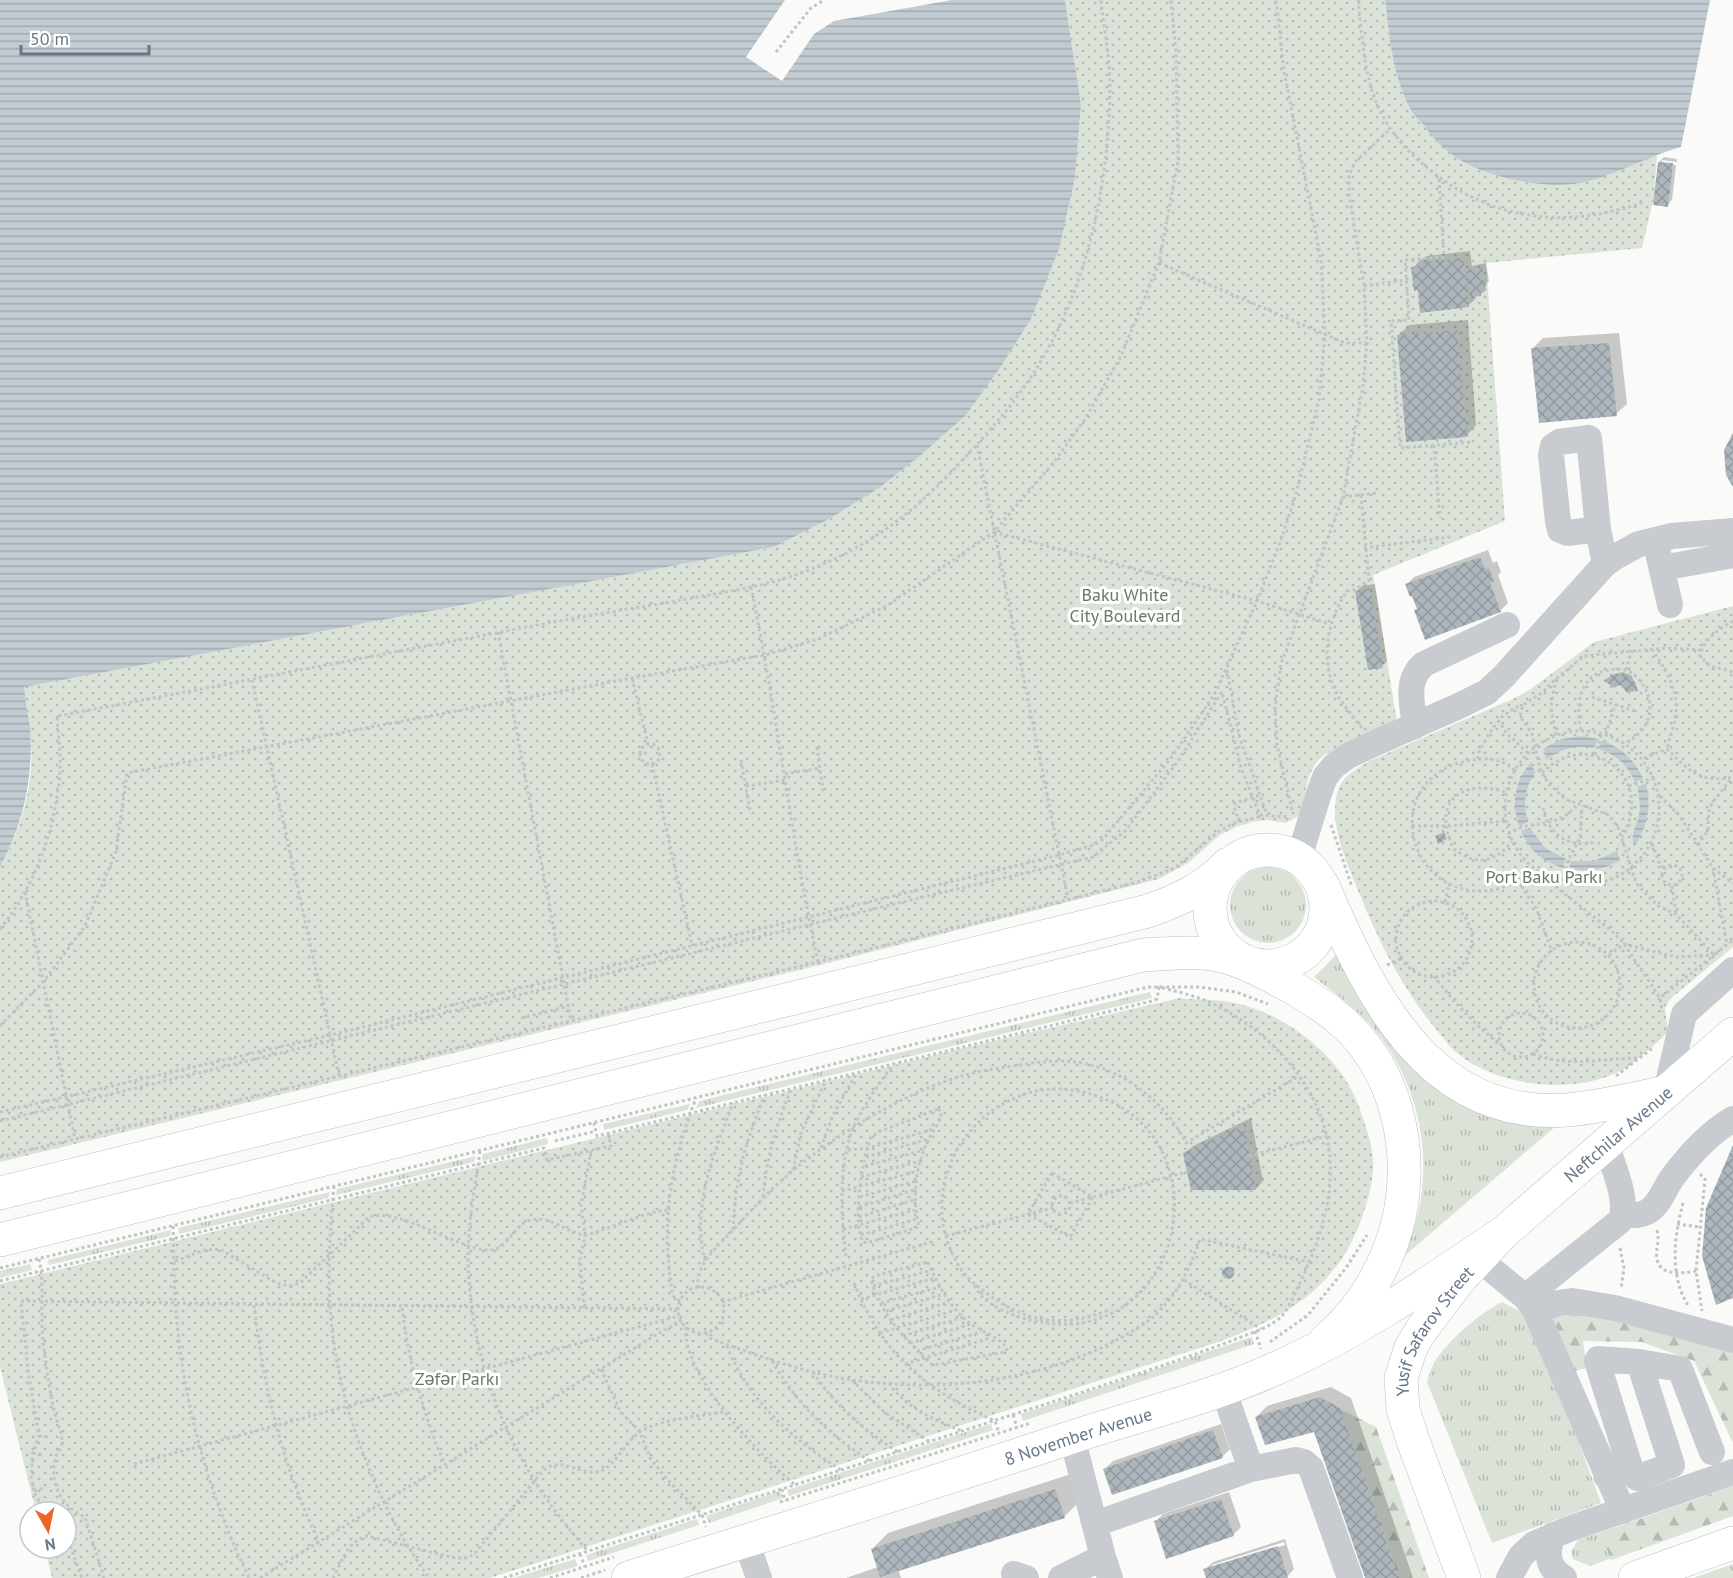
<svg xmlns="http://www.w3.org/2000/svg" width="1733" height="1578" viewBox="0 0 1733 1578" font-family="'PT Sans',sans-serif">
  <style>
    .grass { fill: url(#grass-tufts) }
    .forest { fill: url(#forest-firs) }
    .park { fill: url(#park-dots) }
    .water { fill: url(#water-rules) }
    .pier { fill: #fafaf8 }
    .shadow { fill: #0003; fill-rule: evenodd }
    .building { fill: url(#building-cross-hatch) }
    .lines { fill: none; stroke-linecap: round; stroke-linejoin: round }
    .major-casing { stroke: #bbbfc3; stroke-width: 34 }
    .highway-casing { stroke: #bcbfc3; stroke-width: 34 }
    .path { stroke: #c1c4c6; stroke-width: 3; stroke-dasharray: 3 3; stroke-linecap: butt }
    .minor { stroke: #c8cbcf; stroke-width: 26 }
    .major { stroke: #fff; stroke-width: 33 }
    .highway { stroke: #fff; stroke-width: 33 }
    .labels { text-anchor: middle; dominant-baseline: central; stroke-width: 6; stroke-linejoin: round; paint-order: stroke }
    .park-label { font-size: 18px; fill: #667b63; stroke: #fff }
    .street-label { font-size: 18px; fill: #68788a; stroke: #fff }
  </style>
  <defs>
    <pattern id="grass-tufts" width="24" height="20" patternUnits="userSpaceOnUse" patternTransform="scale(1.5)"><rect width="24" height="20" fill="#dbe2d8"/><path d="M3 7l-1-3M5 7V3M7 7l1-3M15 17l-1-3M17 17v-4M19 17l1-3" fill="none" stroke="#b5bcb5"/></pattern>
    <pattern id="forest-firs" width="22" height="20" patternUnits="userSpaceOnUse" patternTransform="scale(1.5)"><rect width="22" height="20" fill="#dbe2d8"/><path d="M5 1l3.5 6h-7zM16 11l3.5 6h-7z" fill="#b5bcb5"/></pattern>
    <pattern id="park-dots" width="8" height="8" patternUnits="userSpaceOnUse" patternTransform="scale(1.5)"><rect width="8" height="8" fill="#dbe2d8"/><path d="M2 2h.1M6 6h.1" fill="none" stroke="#b5bcb5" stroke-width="1.8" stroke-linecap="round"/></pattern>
    <pattern id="water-rules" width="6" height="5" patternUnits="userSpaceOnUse" patternTransform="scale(1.5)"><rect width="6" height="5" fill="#c2cbd1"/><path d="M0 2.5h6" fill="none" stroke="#a1aaaf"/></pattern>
    <pattern id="building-cross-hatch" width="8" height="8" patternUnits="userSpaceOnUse" patternTransform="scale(1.5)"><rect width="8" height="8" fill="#aeb6bd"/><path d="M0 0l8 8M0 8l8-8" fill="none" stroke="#91999f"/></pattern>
  </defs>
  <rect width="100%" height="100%" fill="#fafaf8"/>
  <path class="grass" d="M1230 905a38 38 0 1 1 76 0a38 38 0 1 1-76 0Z
    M1337 954 1395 1043 1556 1126 1402 1258C1437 1188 1428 1101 1382 1039 1364 1014 1338 996 1314 977Z
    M1150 992 1152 998 696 1108 699 1101Z
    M690 1104 687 1110 604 1130 603 1124Z
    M547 1138 548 1144 482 1161 483 1154Z
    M476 1156 474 1162 336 1195 337 1189Z
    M330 1192 328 1198 179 1234 178 1228Z
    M171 1230 170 1236 49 1265 48 1260Z
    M30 1264 32 1270 0 1278V1271Z
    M1502 1302 1527 1315 1538 1331 1601 1503 1492 1543 1427 1382C1429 1376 1431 1369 1434 1363 1445 1343 1481 1312 1502 1302Z
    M1252 1337 1254 1344 1023 1421 1021 1414Z
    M991 1424 993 1430 789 1496 787 1490Z
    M1733 1487V1513L1590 1566 1573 1559 1571 1552 1578 1540Z
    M780 1491 783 1498 709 1523 706 1516Z
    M697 1519 699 1525 588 1561 586 1555Z
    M575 1559 578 1566 538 1578H513Z
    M1733 1564V1578H1693Z"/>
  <path class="forest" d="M1570 1311 1645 1322 1733 1353V1443L1694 1361 1642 1342 1583 1341 1587 1368 1574 1371 1546 1314Z
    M1340 1409 1376 1427 1429 1578H1399Z
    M1733 1486V1516L1611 1560 1601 1533Z"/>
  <path class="park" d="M1065 0H1385L1389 35 1606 176 1657 154 1654 197 1642 248 1486 263 1505 521 1373 575 1397 722 1324 755C1305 771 1306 792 1302 814L1286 823 1267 820 1252 822 1236 827 1220 835 1188 863 1159 879 820 965 0 1162V867C17 837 29 800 31 766 33 740 27 713 23 687L774 547 831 518 879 488 921 455 966 415 1000 368 1031 319 1075 177 1081 105Z
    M1733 606V947L1670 999 1665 1008 1668 1032C1655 1045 1634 1064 1618 1072 1572 1095 1496 1086 1457 1053 1450 1048 1445 1039 1439 1033 1404 991 1380 945 1360 895 1348 864 1327 824 1338 790 1343 776 1355 770 1367 762L1517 697 1531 689 1594 642Z
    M1180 998C1198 1000 1217 999 1235 1003 1282 1013 1334 1051 1354 1095 1358 1103 1361 1112 1364 1121 1369 1136 1374 1154 1373 1170 1371 1198 1357 1237 1341 1260 1312 1302 1272 1321 1227 1339L490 1578H52L45 1548H66V1512H36L0 1367V1284L972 1046Z"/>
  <path class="water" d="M0 0H1065L1081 105 1075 177 1059 249 1031 319 1000 368 966 415 921 455 879 488 831 518 774 547 24 687C25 701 28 715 30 728 34 776 23 825 0 867Z
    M1385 0H1710L1681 147C1644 157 1611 179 1573 184 1535 188 1473 175 1444 148 1436 141 1429 133 1423 124 1418 119 1412 113 1409 106 1393 75 1389 35 1385 0Z
    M1582 736 1598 739 1594 748C1576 744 1560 749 1546 760L1544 748 1562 739Z
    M1602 740C1622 748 1635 760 1643 779L1635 782C1628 766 1617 755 1599 749Z
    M1531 762 1535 773C1524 789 1523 804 1528 822L1519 826C1511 803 1515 781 1531 762Z
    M1646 784C1652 807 1647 827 1634 847 1630 832 1636 829 1639 815 1641 805 1639 796 1637 786Z
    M1530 828 1545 848 1566 859 1563 868C1543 862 1529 850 1521 831Z
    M1617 851 1620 860C1604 870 1588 872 1569 869L1571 861H1594Z"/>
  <path class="pier" d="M785 0H952L834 21 814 34 782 81 746 57Z"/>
  <path class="shadow" d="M1664 157 1677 159V162L1662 160V164L1676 165 1672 200 1667 205 1659 162Z
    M1470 251 1472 266 1486 263 1489 281 1485 285 1486 290 1481 294 1475 295 1476 298 1468 306 1419 288 1413 268 1420 260 1427 256Z
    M1468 320 1476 425 1466 436 1398 336 1409 325Z
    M1619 333 1627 404 1616 414 1532 349 1543 338Z
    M1488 550 1493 563 1497 561 1501 572 1498 575 1508 603 1500 611 1418 608 1413 594 1406 585 1414 577Z
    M1375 584 1387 661 1382 666 1357 591 1362 586Z
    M1623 672 1632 676 1636 690 1606 680 1614 674Z
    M1251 1118 1263 1181 1256 1189 1185 1154 1193 1146Z
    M1223.5 1272a5.5 5.5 0 1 1 11 0a5.5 5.5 0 1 1-11 0Z
    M1331 1387 1351 1398 1413 1578H1367L1315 1430 1256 1417 1267 1406Z
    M1221 1424 1230 1449 1222 1457 1105 1469 1113 1461Z
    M1071 1474 1080 1501 1064 1517 898 1569 901 1578H846L878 1567 872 1549 888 1533Z
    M1229 1492 1241 1527 1233 1535 1155 1522 1163 1514Z
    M1285 1539 1294 1569 1287 1577 1208 1578 1205 1570 1213 1562ZM1284 1542 1285 1545 1212 1568V1565Z"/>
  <path class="building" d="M1658 162 1673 163 1668 207 1653 205Z
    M1463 258 1469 307 1420 313 1418 290 1414 291 1411 267 1418 266 1417 263Z
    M1482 268 1485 287 1480 288 1481 296 1470 297 1466 270Z
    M1457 330 1467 437 1406 442 1397 335Z
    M1609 343 1617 416 1539 423 1531 348Z
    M1733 433V487L1726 475 1724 450Z
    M1480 557 1485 569 1489 568 1494 581 1490 583 1501 612 1425 640 1414 610 1417 609 1412 596 1410 597 1405 584Z
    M1370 588 1383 668 1368 670 1355 591Z
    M1614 674H1620L1629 677 1635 682 1638 691 1626 692 1623 686 1619 685 1614 688 1604 680Z
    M1444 832 1447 839 1438 844 1435 836Z
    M1244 1125 1256 1190H1191L1183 1153Z
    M1733 1145V1298L1716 1305 1702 1256 1706 1208Z
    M1222 1273a6 6 0 1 1 12 0a6 6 0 1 1-12 0Z
    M1320 1397 1340 1408 1399 1578H1365L1314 1432 1265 1445 1255 1417Z
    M1213 1430 1223 1458 1112 1495 1103 1469Z
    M1055 1489 1065 1518 880 1577 871 1549Z
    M1221 1499 1234 1536 1166 1559 1154 1521Z
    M1278 1546 1288 1578H1206L1203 1569Z"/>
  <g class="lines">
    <defs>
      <path id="major" d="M1210 908a58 58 0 1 1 116 0a58 58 0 1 1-116 0Z
        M1323 886C1369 993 1428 1120 1567 1110 1600 1107 1633 1099 1666 1092
        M0 1193 1148 911C1179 900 1206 888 1228 864
        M0 1240 1143 955C1165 954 1188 951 1211 954 1239 958 1261 971 1286 984 1304 994 1323 1005 1339 1019 1396 1067 1414 1147 1399 1218 1388 1265 1363 1309 1326 1340"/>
      <g id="highway">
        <path id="s1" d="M628 1578C773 1532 919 1488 1063 1440 1131 1417 1204 1400 1270 1371 1353 1335 1428 1284 1503 1233"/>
        <path id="s2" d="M1464 1578 1412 1438 1403 1409 1401 1378 1411 1347 1422 1329 1459 1280 1503 1233 1733 1034"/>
        <path d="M1635 1578 1733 1543"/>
      </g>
    </defs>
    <use href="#major" class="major-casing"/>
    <use href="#highway" class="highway-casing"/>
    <path class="path" d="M1358 0C1362 32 1363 68 1375 99 1386 128 1406 151 1430 170 1494 222 1568 229 1644 202
      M776 52 811 8 824 0
      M1439 179 1444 257 1405 260 1409 320 1391 321 1400 448 1474 442
      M1159 263 1345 343H1367
      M1364 286 1406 280
      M977 445 1068 899
      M1434 445 1440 518
      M1361 495 1369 580 1354 590 1347 591C1326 623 1319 663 1339 698 1346 708 1354 718 1362 728
      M1343 497 1378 493
      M994 532 1257 601 1330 624
      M1364 548 1451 537
      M751 587C777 712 791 838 818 962
      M1733 621C1719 629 1703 639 1700 656L1710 666 1733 672
      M498 632 571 1021
      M1652 649C1664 668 1678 687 1676 711 1675 724 1670 736 1667 749
      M1701 650 1666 648 1584 656 1557 678 1543 692 1523 705 1520 716 1532 734 1540 769 1549 784 1565 799 1609 815 1618 827 1636 883 1658 906 1676 914 1714 955 1733 940
      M1227 670 1239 735 1267 815
      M1626 670 1632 650
      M632 678 648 744
      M1556 679 1551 707 1556 736
      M252 680 339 1075
      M1592 697 1638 712
      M1498 720 1507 734 1528 753
      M1581 730C1573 696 1585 664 1626 670 1646 679 1658 707 1644 727 1640 734 1633 738 1626 743
      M1505 808a77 77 0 1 1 154 0a77 77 0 1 1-154 0Z
      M1606 734 1615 705
      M640 754a10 10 0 1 1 20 0a10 10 0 1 1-20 0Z
      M817 747 823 791
      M1595 755 1602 733
      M1644 758 1667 749C1688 770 1701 784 1733 777
      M1478 759V754C1489 733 1499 713 1522 705
      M741 760 750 810
      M652 764 692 945
      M1515 770C1498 756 1480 757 1459 763 1382 786 1407 893 1482 891 1504 890 1516 883 1530 868
      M1542 773C1590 725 1657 779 1622 837
      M785 774 820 768
      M746 786 786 780
      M1629 786 1653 778
      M1505 792C1459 777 1431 805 1454 849 1477 867 1494 862 1512 842
      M1660 796 1679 815 1713 868 1733 883
      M1543 808C1548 834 1569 849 1595 842
      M1292 810 1277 745 1275 707 1281 664 1343 497 1363 386 1367 343 1364 286 1349 194V175L1355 162 1390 129
      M1239 822 1234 807 1235 803 1259 795
      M1331 825 1352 887
      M1412 826H1448L1505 821
      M1508 833C1515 830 1524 826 1531 825 1551 823 1564 820 1578 804
      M1652 844 1660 865 1664 868
      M1698 845 1708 830 1709 811 1712 803 1731 779
      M1662 875a10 10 0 1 1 20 0a10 10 0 1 1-20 0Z
      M1713 868 1727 945
      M1546 879 1613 932 1624 944 1660 998 1662 1012
      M1518 881 1536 908 1551 949
      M1563 881 1568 860 1580 838 1582 806
      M1672 886 1676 914
      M25 892 75 1139
      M1396 939a38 38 0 1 1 76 0a38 38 0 1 1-76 0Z
      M1445 902 1449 884
      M0 929C36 885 56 827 60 771 61 753 58 734 57 716 204 689 350 660 496 633 556 621 616 611 676 601 717 593 758 588 798 574 870 548 918 510 969 453 995 425 1021 395 1041 361 1089 281 1109 181 1110 87 1110 59 1104 29 1101 0
      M1534 985a43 43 0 1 1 86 0a43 43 0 1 1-86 0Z
      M1609 955 1624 944 1676 957 1714 955 1660 998
      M1387 965 1402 958
      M1434 976C1453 1002 1474 1023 1499 1044
      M1499 1035a22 22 0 1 1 44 0a22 22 0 1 1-44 0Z
      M521 1018 569 1006
      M0 1026 44 981 85 926 116 852 127 773 632 678 765 655 818 639 888 605 994 532 1054 462 1085 419 1120 358 1159 263 1178 161 1176 52 1171 0
      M1533 1054C1571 1068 1601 1058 1639 1058
      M1616 1076 1654 1047
      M938 1109 941 1111C943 1120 932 1131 928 1140 915 1169 912 1196 919 1227L867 1243 863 1242C852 1223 862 1158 871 1137L881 1131Z
      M0 1112 331 1035 1059 855 1094 845 1103 839 1171 758 1214 695 1257 601 1281 540 1296 494 1319 399 1325 334 1321 260 1284 71 1276 0
      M0 1121 919 898 1093 857 1125 831 1178 761 1222 692 1241 768 1260 815 1289 817
      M555 1141 596 1131
      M821 1148 832 1117 856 1074
      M848 1150 868 1148 934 1129
      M480 1151C475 1187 468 1222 468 1259 471 1371 513 1468 588 1551
      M1249 1156 1327 1136
      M0 1157 818 962 1138 882 1175 868 1218 832 1234 823 1263 816
      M866 1157 928 1139
      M865 1166 924 1150
      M793 1170 801 1133 826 1080
      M1052 1173 1093 1197 1070 1237 1028 1214Z
      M1700 1174 1705 1179 1696 1271 1702 1311
      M861 1177 920 1161
      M334 1186C330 1226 328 1265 330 1305 335 1398 375 1503 429 1578
      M842 1191 918 1171
      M1052 1205a9 9 0 1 1 18 0a9 9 0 1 1-18 0Z
      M763 1197C766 1159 777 1124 791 1089
      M860 1197 916 1181
      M1070 1203 1187 1172
      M1683 1203C1674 1237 1669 1276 1689 1307
      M859 1207 914 1190
      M859 1217 914 1200
      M1677 1224 1700 1227
      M173 1226C174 1264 174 1303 179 1341 189 1424 213 1503 249 1578
      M843 1229 915 1210
      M733 1230C735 1180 745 1141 765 1095
      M1657 1230C1660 1243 1655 1250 1657 1259 1660 1277 1684 1273 1696 1271
      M861 1235 917 1219
      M946 1236 1052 1208
      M1620 1248 1624 1268 1621 1289
      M846 1256C841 1215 838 1165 854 1126 864 1104 880 1083 894 1063
      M39 1259C45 1284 40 1315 43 1341 46 1364 49 1387 54 1410 56 1420 62 1430 62 1441 63 1446 57 1452 56 1457 48 1483 62 1507 85 1517L104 1578
      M175 1261 205 1250 220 1249 273 1281C283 1286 290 1287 300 1283L369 1217C397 1207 457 1248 487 1250 508 1252 513 1224 531 1220 548 1215 567 1232 584 1235 589 1235 596 1232 601 1230 623 1224 645 1212 667 1210
      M705 1261C691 1208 714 1152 733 1103
      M928 1262C938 1285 949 1306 968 1322 978 1330 1003 1339 1007 1349L1005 1352 934 1365 931 1364C907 1341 880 1314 871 1280L874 1276Z
      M0 1268 1148 987H1198L1236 992 1268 1004
      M1184 1280 1261 1329
      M0 1281 544 1148 547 1160 611 1146 608 1133
      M854 1283C884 1357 925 1389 995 1421L999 1433
      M975 1285C981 1305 1017 1318 1035 1321 1180 1353 1230 1142 1097 1096 1071 1087 1042 1086 1017 1097 951 1124 920 1204 959 1266 965 1277 975 1284 984 1291 1024 1323 1064 1329 1111 1309
      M873 1286 932 1270
      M678 1310a23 23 0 1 1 46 0a23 23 0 1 1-46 0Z
      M698 1288C694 1264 722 1242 737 1226 761 1199 787 1173 817 1152 859 1121 915 1089 965 1075 982 1070 1001 1068 1019 1065 1039 1062 1061 1059 1082 1063 1127 1071 1166 1104 1186 1143L1299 1076
      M861 1299 935 1278
      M680 1301 673 1296C660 1222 670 1167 696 1098
      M722 1302 935 1241
      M881 1303 940 1287
      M254 1305C264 1390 282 1464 319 1542
      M402 1308C409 1363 423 1414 445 1465
      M584 1308 580 1260 585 1235 581 1205 591 1151
      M886 1311 944 1294
      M891 1320 949 1302
      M686 1327C681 1375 761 1456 795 1485
      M1255 1331 1261 1349
      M706 1333 709 1338C756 1355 804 1373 853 1380 938 1392 1029 1383 1107 1345 1124 1336 1143 1327 1157 1313 1179 1292 1190 1268 1200 1239L1309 1262
      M880 1333 956 1310
      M903 1336 963 1317
      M1270 1342 1308 1315 1346 1268 1367 1235
      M910 1343 971 1324
      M727 1346C748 1401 793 1439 841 1470
      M917 1351 981 1332
      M772 1361C798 1405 827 1433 870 1461
      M905 1364 990 1338
      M601 1369 620 1411 640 1432 650 1458 665 1477 702 1515 706 1527
      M813 1372C835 1406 864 1430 898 1452
      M852 1380 884 1412 930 1442
      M889 1383C904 1407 937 1421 962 1431
      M1013 1415 1017 1427
      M39 1436 51 1437
      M33 1453 45 1455
      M134 1464 679 1316
      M782 1489 785 1501
      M34 1491 44 1488
      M780 1502 1031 1423
      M44 1512 34 1491 31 1477 33 1453 39 1436 28 1371 21 1301 678 1309
      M66 1535 82 1578
      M580 1554 585 1567
      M260 1578 664 1330 682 1322
      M333 1578C341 1563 348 1540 367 1536L455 1558H468L476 1552 542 1472C562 1452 582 1480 603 1470 613 1466 627 1442 638 1433 658 1419 700 1416 724 1412
      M504 1578C701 1515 898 1452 1095 1388 1141 1373 1186 1358 1231 1341 1247 1334 1269 1329 1282 1316 1289 1308 1295 1293 1300 1283 1321 1237 1338 1189 1327 1138 1314 1077 1263 1026 1207 1001 1192 995 1175 991 1159 987L1157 999 1152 1001 597 1136 594 1123
      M550 1578 614 1557
      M581 1578 605 1570"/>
    <path class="minor" d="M1598 529 1568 533 1560 530 1558 522 1551 455 1553 446 1559 442 1589 438 1598 529 1605 564
      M1658 553 1670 605
      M1662 568 1733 555
      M1415 726C1412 703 1405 680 1424 664L1507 625
      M1299 858 1319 793 1325 777 1334 766 1348 756 1371 745 1461 705 1487 692 1504 676 1605 564 1615 557 1639 544 1655 540 1672 536 1733 531
      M1666 1092 1684 1014 1733 970
      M1624 1215C1632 1215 1640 1216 1647 1212 1660 1205 1664 1189 1672 1178 1689 1155 1708 1134 1733 1119
      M1479 1259 1525 1297 1534 1308 1623 1511
      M1525 1297 1620 1221C1630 1202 1612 1164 1606 1144
      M1536 1312 1558 1303 1572 1301 1615 1308 1733 1340
      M1229 1406 1251 1469
      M1072 1437 1103 1557 1110 1578
      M1630 1467 1597 1361 1598 1359 1639 1362
      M1606 1476 1630 1467 1637 1478 1672 1465 1639 1362 1680 1369 1712 1452
      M1095 1524 1251 1469 1296 1460 1304 1462 1311 1468 1350 1578
      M1553 1535C1546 1553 1547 1568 1564 1578
      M746 1541 759 1578
      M1014 1574 1026 1578
      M1061 1578 1103 1557
      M1509 1578 1521 1556 1534 1544 1569 1529 1733 1472"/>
    <use href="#major" class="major"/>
    <use href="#highway" class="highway"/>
  </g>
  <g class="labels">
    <g class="park-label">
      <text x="1125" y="594">Baku White<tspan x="1125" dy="21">City Boulevard</tspan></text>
      <text x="1544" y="876">Port Baku Parkı</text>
      <text x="457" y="1378">Zəfər Parkı</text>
    </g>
    <g class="street-label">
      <text stroke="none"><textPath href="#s2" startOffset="542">Neftchilar Avenue</textPath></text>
      <text stroke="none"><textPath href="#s2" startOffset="267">Yusif Safarov Street</textPath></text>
      <text stroke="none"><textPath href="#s1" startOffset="472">8 November Avenue</textPath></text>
    </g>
  </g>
  <g transform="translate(48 1530) rotate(171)"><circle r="28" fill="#ffffff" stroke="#c3c9d0" stroke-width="1.5"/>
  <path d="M0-4.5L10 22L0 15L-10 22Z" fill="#ea6527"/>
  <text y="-9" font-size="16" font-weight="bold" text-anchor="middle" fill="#68788a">N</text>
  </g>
  <path d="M21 45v9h128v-9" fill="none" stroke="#68788a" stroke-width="3"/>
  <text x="30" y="45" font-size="18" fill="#68788a" stroke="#ffffff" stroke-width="4.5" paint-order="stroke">50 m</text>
</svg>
